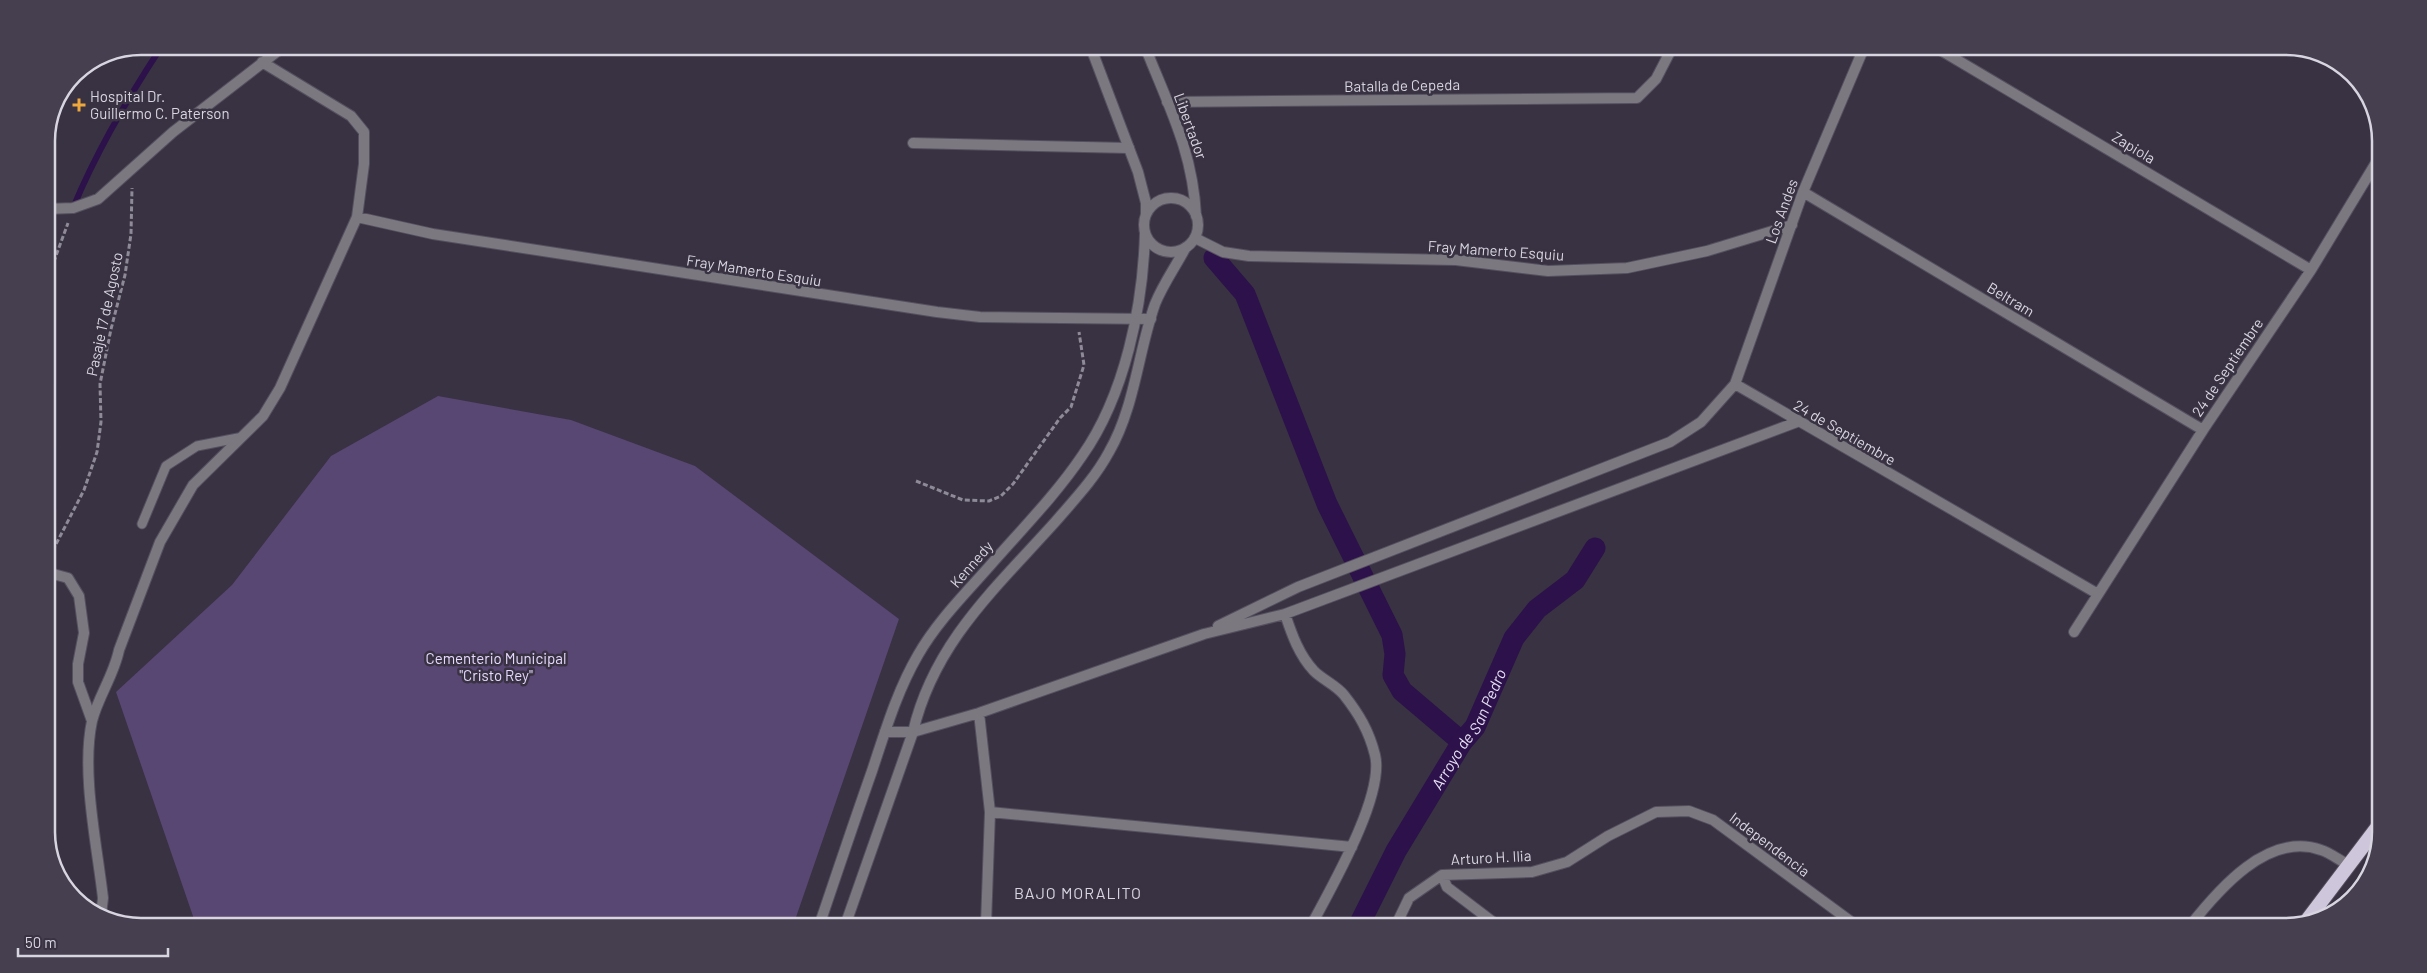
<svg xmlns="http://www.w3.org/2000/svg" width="2427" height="973" viewBox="0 0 2427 973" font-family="Barlow,sans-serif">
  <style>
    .green { fill: #584673 }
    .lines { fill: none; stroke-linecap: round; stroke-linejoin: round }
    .stream { stroke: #2c114a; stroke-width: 6 }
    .canal { stroke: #2c114a; stroke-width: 21 }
    .service-casing { stroke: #554f5e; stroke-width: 11 }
    .minor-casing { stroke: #554f5e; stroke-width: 12 }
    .tertiary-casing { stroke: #554f5e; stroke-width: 12 }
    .trunk-casing { stroke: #554f5e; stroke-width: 16 }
    .path { stroke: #8f8a97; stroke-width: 3; stroke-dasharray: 5 2.5; stroke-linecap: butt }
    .service { stroke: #7b7880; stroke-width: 9 }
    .minor { stroke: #7b7880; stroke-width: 10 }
    .tertiary { stroke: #7b7880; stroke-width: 10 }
    .trunk { stroke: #cec6da; stroke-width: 14 }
    .poi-dot { fill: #eea73c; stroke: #383242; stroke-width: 2 }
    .labels { text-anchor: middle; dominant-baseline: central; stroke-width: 5; stroke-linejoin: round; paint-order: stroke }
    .street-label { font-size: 15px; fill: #d9d5e0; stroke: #383242 }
    .poi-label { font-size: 15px; fill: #d9d5e0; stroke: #383242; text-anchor: start }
    .park-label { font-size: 15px; fill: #e7d9ff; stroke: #383242 }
    .water-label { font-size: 16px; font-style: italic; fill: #e7e1f3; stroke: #383242 }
    .neighbourhood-label { font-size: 16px; letter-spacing: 1px; fill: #d9d5e0; stroke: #383242 }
    .rim { fill: none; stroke: #d9d5e0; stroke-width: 2.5 }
  </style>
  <rect width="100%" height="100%" fill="#383242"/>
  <path class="green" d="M438 396 571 420 695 466 899 619 794 923 195 922 116 692 232 585 331 456Z"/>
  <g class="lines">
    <path class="stream" d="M73 208C97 150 127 99 162 46"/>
    <g class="canal">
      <path d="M1214 258 1245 294 1327 504 1392 635 1395 654 1393 675 1402 691 1462 742"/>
      <path id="s1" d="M1359 925 1396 851 1462 742 1475 727 1514 638 1537 609 1575 580 1595 548"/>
    </g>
    <defs>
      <path id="service" d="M142 524 166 466 197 446 238 438"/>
      <path id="minor" d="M1942 51 2311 270
        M1167 102 1637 98 1656 79 1671 50
        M913 143 1129 148
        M1803 192 2203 430
        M46 209 73 208 98 199 173 132 283 47
        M357 217 433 234 937 312 980 317 1151 319
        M1195 238 1223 252 1249 256 1456 260 1548 271 1627 268 1707 251 1792 225
        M1735 384 2098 594
        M46 572 68 578 79 596 84 633 78 664V682L92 721
        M1285 614C1292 635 1299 655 1314 671 1323 680 1336 685 1344 695 1359 714 1369 731 1375 755 1385 795 1331 888 1312 924
        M1218 626 1298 587 1670 442 1701 422 1735 384 1803 192 1863 50
        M2074 632 2203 430 2311 270 2380 156
        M979 713 990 812 986 924
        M885 732H913L979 713 1204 634 1285 614 1797 422
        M990 812 1352 847
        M1442 875 1447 887 1497 925
        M101 915 103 898C97 845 81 772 92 721 98 697 114 675 119 650L160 542 193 485 263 416 280 388 357 217 364 164V132L351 116 262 62
        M1396 925 1409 898 1442 875 1532 872 1567 862 1608 836 1656 812 1689 811 1713 820 1857 926
        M2189 927C2218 890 2268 831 2321 850 2331 853 2340 861 2349 865"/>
      <path id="tertiary" d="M1091 48 1138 172 1146 203V215
        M1146 49C1169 107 1193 152 1196 216
        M1144 225a27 27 0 1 1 54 0a27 27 0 1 1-54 0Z
        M820 923C837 873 854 822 872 771 885 732 897 691 918 655 938 620 968 591 994 561 1024 527 1057 493 1082 456 1125 395 1143 306 1145 233
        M846 923 913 732C934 642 997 587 1056 521 1075 499 1095 478 1109 452 1135 407 1138 352 1155 304 1163 284 1176 266 1186 247"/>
      <path id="trunk" d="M2308 919 2376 829"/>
    </defs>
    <use href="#service" class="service-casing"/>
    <use href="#minor" class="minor-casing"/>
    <use href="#tertiary" class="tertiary-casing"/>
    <use href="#trunk" class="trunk-casing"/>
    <path class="path" d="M46 283 68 223
      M916 481 963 500 989 501 1001 496 1013 484 1060 418 1071 407 1084 365 1079 332
      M52 558 53 550 84 490 97 452 101 422 100 384 111 329 125 275 131 234 132 188"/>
    <use href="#service" class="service"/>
    <use href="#minor" class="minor"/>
    <use href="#tertiary" class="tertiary"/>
    <use href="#trunk" class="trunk"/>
  </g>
  <path class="poi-dot" d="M76.5 97.5h5v5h5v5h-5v5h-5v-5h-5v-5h5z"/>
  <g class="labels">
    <g class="street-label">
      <text transform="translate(1402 85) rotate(-1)">Batalla de Cepeda</text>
      <text transform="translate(1191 126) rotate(70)">Libertador</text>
      <text transform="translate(2134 147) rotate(31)">Zapiola</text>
      <text transform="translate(1781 211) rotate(-70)">Los Andes</text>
      <text transform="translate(1496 250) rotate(4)">Fray Mamerto Esquiu</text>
      <text transform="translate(754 270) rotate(9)">Fray Mamerto Esquiu</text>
      <text transform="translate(2011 299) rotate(31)">Beltram</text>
      <text transform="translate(104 314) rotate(-78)">Pasaje 17 de Agosto</text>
      <text transform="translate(2227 367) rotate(-56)">24 de Septiembre</text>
      <text transform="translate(1845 432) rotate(30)">24 de Septiembre</text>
      <text transform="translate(971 564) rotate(-49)">Kennedy</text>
      <text transform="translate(1770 844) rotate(37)">Independencia</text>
      <text transform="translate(1491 857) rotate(-3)">Arturo H. Ilia</text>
    </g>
    <g class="poi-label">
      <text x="90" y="96">Hospital Dr.<tspan x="90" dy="17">Guillermo C. Paterson</tspan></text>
    </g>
    <g class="park-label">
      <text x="496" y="658">Cementerio Municipal<tspan x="496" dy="17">"Cristo Rey"</tspan></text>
    </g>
    <g class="water-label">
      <text stroke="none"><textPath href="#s1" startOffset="225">Arroyo de San Pedro</textPath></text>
    </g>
    <g class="neighbourhood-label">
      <text x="1078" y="892">BAJO MORALITO</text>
    </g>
  </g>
  <path d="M0 0H2427V973H0ZM141 55H2286A86 86 0 0 1 2372 141V832A86 86 0 0 1 2286 918H141A86 86 0 0 1 55 832V141A86 86 0 0 1 141 55Z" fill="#453f4f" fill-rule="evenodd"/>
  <path class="rim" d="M141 55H2286A86 86 0 0 1 2372 141V832A86 86 0 0 1 2286 918H141A86 86 0 0 1 55 832V141A86 86 0 0 1 141 55Z"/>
  <path d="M18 948v8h150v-8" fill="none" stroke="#d9d5e0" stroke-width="2.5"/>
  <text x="25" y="948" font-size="15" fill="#d9d5e0" stroke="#383242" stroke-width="4" paint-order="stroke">50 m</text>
</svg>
